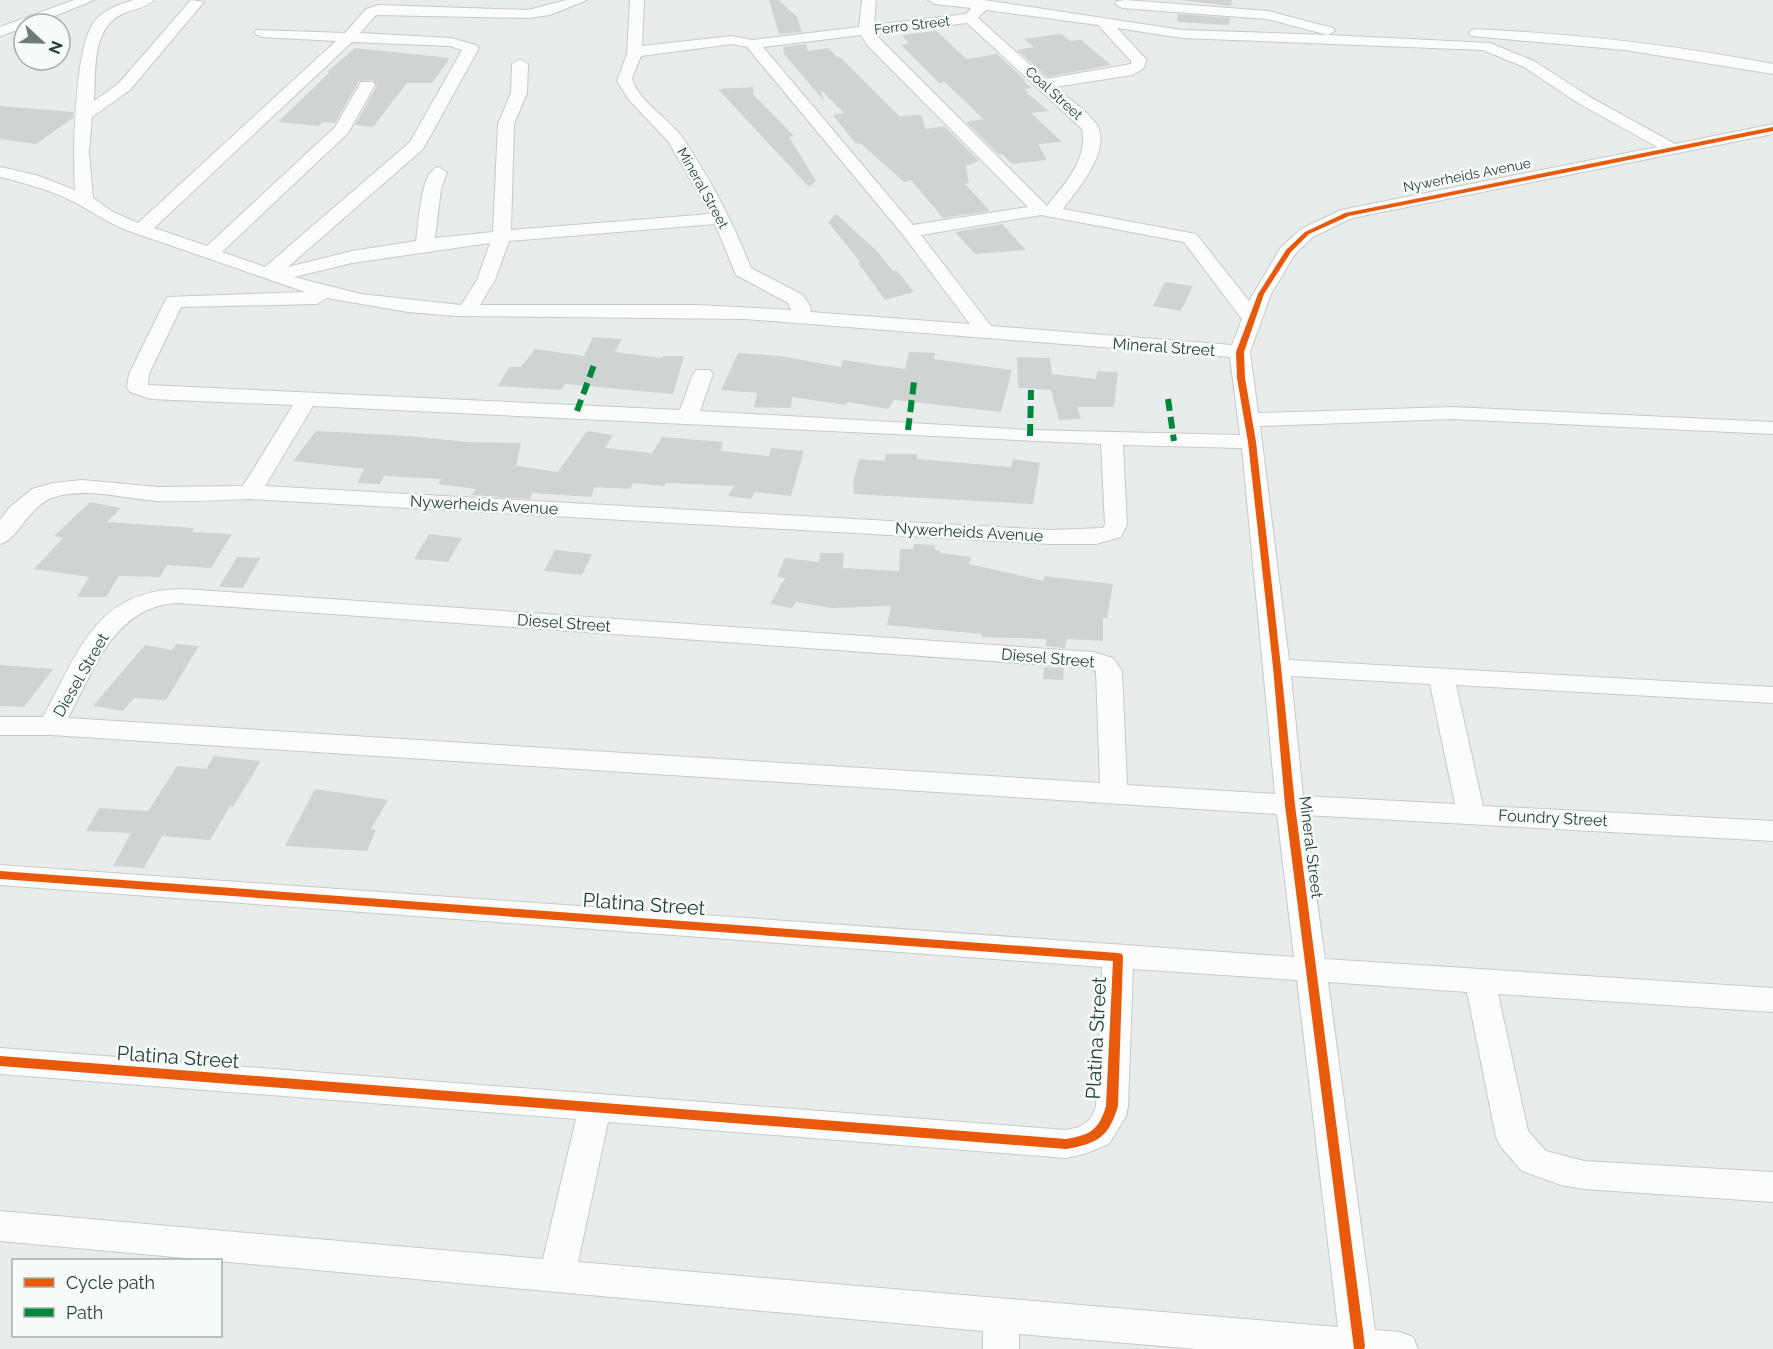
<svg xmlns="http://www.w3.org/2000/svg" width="1773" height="1349" viewBox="0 0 1773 1349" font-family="Raleway,sans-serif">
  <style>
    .building { fill: #cfd4d2 }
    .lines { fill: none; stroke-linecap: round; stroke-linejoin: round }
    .minor-casing { stroke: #c5cac8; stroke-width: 2 }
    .minor { fill: #fcfcfc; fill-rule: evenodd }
    .quiet { stroke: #00873e; stroke-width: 6; stroke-dasharray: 12 6; stroke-linecap: butt }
    .cycleway-casing { stroke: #f7fbf9; stroke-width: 4 }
    .cycleway { fill: #e8590c; fill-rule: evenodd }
    .labels { text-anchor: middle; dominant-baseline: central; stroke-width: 5; stroke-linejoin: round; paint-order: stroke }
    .far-street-label { font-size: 14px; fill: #24423a; stroke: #f7fbf9 }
    .street-label { font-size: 16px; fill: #24423a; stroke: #f7fbf9 }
    .near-street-label { font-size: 20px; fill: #24423a; stroke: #f7fbf9 }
  </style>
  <rect width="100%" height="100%" fill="#e8edeb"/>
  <path class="building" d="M769 0H779L797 17 802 32 779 34Z
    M1179 0H1232L1231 6Z
    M1178 14 1230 18 1229 25 1177 22Z
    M936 31 967 59 997 54 1026 81H1023L1032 88 1024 89 1029 93H1027L1049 111 1031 113 1062 142 1038 144 1047 160 1012 164 1002 154 999 155 966 122 983 119 945 82 939 83 901 45 909 44 902 35Z
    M1061 34 1070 41 1081 40 1111 65 1047 77 1017 50 1034 47 1024 39Z
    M806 44 808 51 828 48 837 57H840L899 116 921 115 926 129 944 126 979 161 966 166 969 183 965 184 990 211 943 218 911 180 904 182 860 143 856 144 833 115 844 113 820 89 824 101 784 54 783 47Z
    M355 48 450 58 432 83H407L373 127 355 125 377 86 373 80 359 81 335 123 323 122 319 126 278 122 329 73 327 72Z
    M753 87V94L794 136 789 137 816 181 809 187 718 89Z
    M0 106 74 112 73 118 36 144 0 139Z
    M836 214 876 250 893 271H897L914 292 885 300 858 263H861L828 222Z
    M1002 224 1026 250 975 254 955 232Z
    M1165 282 1193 286 1181 311 1153 306Z
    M593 337 622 339 615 352 662 358 663 356H684L673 394 565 384 562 390 498 386 509 367H521L535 349 584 356Z
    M909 352 935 353 934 359 1012 370 1001 412 894 400 888 409 848 402 846 405 792 397 791 408 754 407 757 393 721 390 738 353 780 356 841 367 843 360 905 369Z
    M1017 357 1050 358 1052 374 1096 379 1097 371 1118 372 1114 407H1077L1081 419 1059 420 1051 390 1018 388Z
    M316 431 409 436 468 442 521 443 516 466 558 472 587 431 613 435 605 448 652 453 662 437 723 442 721 451 769 456 771 448 804 451 791 496 755 492 751 499 728 496 734 486 666 483 664 486 633 483 630 489 595 487 591 497 532 493 530 499 471 495 476 489 438 484 441 479 384 476 380 484 357 483 364 469 293 461Z
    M886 454H917V459L1011 467 1013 459 1040 463 1033 504 854 494 853 483 859 459 884 461Z
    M90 502 121 508 107 522 195 528 192 532 232 534 211 568 167 565 160 577 119 576 106 597H77L89 577 34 569 63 538 54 536Z
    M429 534 462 538 448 562 414 559Z
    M914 544 935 545V550H940V553L971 557 969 564 1044 581V576L1113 584 1107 618H1103V641L1067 639 1065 648 1046 646V639L982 637V634L887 625 891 606 832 608 796 602 792 608 770 604 785 578 777 577 785 558 819 562 820 553H844L843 568 899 571 900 549H913Z
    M555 550 592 554 582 575 544 571Z
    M237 557 260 558 243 588 219 587Z
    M176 644 199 646 166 700 134 698 123 711 93 706 145 645 172 650Z
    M0 665 53 669 24 707 0 706Z
    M1044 667 1064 668 1063 680 1043 679Z
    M214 756 261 761 233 807 230 806 210 840 162 836 144 868 113 866 131 833 86 831 99 808 148 811 177 766 206 769Z
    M315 789 388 800 371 829 376 830 367 851 285 846Z"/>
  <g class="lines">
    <defs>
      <path id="minor" d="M74 0H94L35 24H24V28L0 36V27Z
        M133 0H154C146 8 130 10 120 15 91 31 96 73 94 101L118 84 191 0 204 2 130 90 92 117 89 152 93 198 113 212 138 223 336 41 261 37 254 33 256 30 345 33 366 9 379 5 528 10 566 0H587L550 15 528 18 376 15 360 33 451 38 476 45 479 48 423 149 288 267 352 251 416 241C419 224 420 171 438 167L447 172 441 189 435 238 493 232 498 124 511 93 512 64 520 59 528 64 527 93 514 124 511 230 710 214 668 141 629 100 617 81 627 54 630 0H644L642 46 732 36 752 40 859 27 862 0H876L874 25 966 14 971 8 935 4 928 0H984L1182 30 1328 35 1267 19 1122 8 1115 4 1117 1 1126 0 1268 11 1333 28 1335 31 1328 35 1490 43 1534 61 1590 97 1675 144 1773 124V134L1352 218 1313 237 1295 254 1271 294 1250 352 1258 413 1452 407 1773 422V434L1452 419 1260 426 1289 660 1773 687V703L1456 685 1483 806 1773 821V841L1305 815 1325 959 1773 988V1012L1498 994 1528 1131 1546 1151 1584 1161 1773 1172V1202L1584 1189 1561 1185 1522 1171 1501 1147 1496 1137 1467 992 1328 982 1375 1330 1400 1332 1413 1337 1418 1349H1197L1019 1334V1349H983V1331L0 1241V1211L543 1259 576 1119 0 1074V1048L1066 1130C1083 1127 1091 1123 1096 1106L1102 967 0 885V865L1294 957 1277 814 51 735H0V717H43C79 651 96 589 184 589L1093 652 1113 658 1122 671 1127 785 1275 794 1242 448 1123 445 1127 524 1121 537 1096 544H1051L250 499C220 500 189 502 158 501 126 499 90 488 58 496 28 503 20 539 0 544V520L9 508 32 489 53 483 82 480 158 487 243 486 293 405 151 399 130 392 127 388 129 374 167 297 305 292 126 230C108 223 93 212 76 203 53 191 26 183 0 177V167L36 175 75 190C73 156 74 48 94 22 103 10 118 5 133 0ZM986 10 1098 25 1131 61V64L1046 79 978 18ZM967 23 1082 129C1088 160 1065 183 1047 206L875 34ZM1117 28 1182 38 1483 50 1524 67 1578 103 1657 147 1341 210 1301 229 1281 247 1249 301 1196 234 1063 209C1077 190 1112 150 1097 125 1088 111 1068 98 1055 87L1132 75 1143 69 1147 60ZM861 35 867 45 1028 207 913 225 763 47ZM352 42 450 46 462 50 410 142 265 267 222 252 348 133 375 85 373 82H361L335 127 207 246 154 228ZM732 44 747 47 903 235 970 324 810 312 811 308 803 295 751 268C733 222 710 178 682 137 668 117 638 102 632 78L641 56ZM1041 215 1184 242 1242 319 1232 345 991 326 921 235ZM715 224 736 275 788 303 791 310 697 305H480L495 280 509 241ZM490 243 477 280 461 305 361 294 294 277 352 263ZM327 298 408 312 456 316 745 319 1230 357 1240 435 1030 430 700 411 713 374 710 370H696L693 374 680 410 148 385 149 374 181 307 317 304ZM313 406 1101 444 1105 524 1103 528 1051 530 265 486ZM177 603 1090 668 1096 671 1100 783 68 718C94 671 114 606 177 603ZM1291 676 1430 684 1455 804 1303 796ZM1133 969 1297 980 1338 1327 578 1262 608 1122 1066 1158 1084 1154 1109 1144 1126 1116 1128 1106Z
        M1476 29C1576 34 1675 45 1773 64V74L1625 50 1471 36 1469 33 1471 30Z"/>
    </defs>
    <use href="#minor" class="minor-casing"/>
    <use href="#minor" class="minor"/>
    <path class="quiet" d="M1168 399 1174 441
      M577 411 594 365
      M908 430 914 382
      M1030 436 1031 390"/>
    <defs>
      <path id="cycleway" d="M1773 127V131L1349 216 1309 234 1291 252 1264 294 1244 352 1245 378 1256 442 1281 667 1295 805 1365 1346 1364 1349H1354L1285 805 1273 667 1248 442 1237 378 1236 352 1258 294 1286 250 1305 232 1345 213Z
        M0 871 1118 953 1122 954 1123 957 1118 1106C1109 1137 1097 1144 1066 1149L0 1066V1056L1066 1139C1090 1135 1099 1130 1106 1106L1113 961 0 879Z"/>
    </defs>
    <use href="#cycleway" class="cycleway-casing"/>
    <use href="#cycleway" class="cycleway"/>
  </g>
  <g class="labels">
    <g class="far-street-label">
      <text transform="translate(912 25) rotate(-7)">Ferro Street</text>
      <text transform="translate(1054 93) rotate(42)">Coal Street</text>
      <text transform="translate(1467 175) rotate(-11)">Nywerheids Avenue</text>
      <text transform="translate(703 188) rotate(61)">Mineral Street</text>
    </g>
    <g class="street-label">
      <text transform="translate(1164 347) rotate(4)">Mineral Street</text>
      <text transform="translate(484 505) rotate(3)">Nywerheids Avenue</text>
      <text transform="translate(969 532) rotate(3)">Nywerheids Avenue</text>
      <text transform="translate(564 623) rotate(4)">Diesel Street</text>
      <text transform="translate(1048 658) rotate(5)">Diesel Street</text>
      <text transform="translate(81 675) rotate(-60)">Diesel Street</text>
      <text transform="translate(1553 818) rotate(3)">Foundry Street</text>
      <text transform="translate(1311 847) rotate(83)">Mineral Street</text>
    </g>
    <g class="near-street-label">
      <text transform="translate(644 904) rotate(4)">Platina Street</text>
      <text transform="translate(1096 1038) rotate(-87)">Platina Street</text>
      <text transform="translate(178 1057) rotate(4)">Platina Street</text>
    </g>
  </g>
  <rect x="12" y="1259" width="210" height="78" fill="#f7fbf9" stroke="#a3b1ad" stroke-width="1.5"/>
  <rect x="24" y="1278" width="30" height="9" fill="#e8590c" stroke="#a3b1ad" stroke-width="1.5"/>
  <text x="66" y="1289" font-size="18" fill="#24423a">Cycle path</text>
  <rect x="24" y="1308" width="30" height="9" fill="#00873e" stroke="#a3b1ad" stroke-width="1.5"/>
  <text x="66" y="1319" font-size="18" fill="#24423a">Path</text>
  <g transform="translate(42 42) rotate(112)"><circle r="28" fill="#f7fbf9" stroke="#a3b1ad" stroke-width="1.5"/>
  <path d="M0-4.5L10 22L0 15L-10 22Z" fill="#697e78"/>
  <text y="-9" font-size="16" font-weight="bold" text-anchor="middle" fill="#24423a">N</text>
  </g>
</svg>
